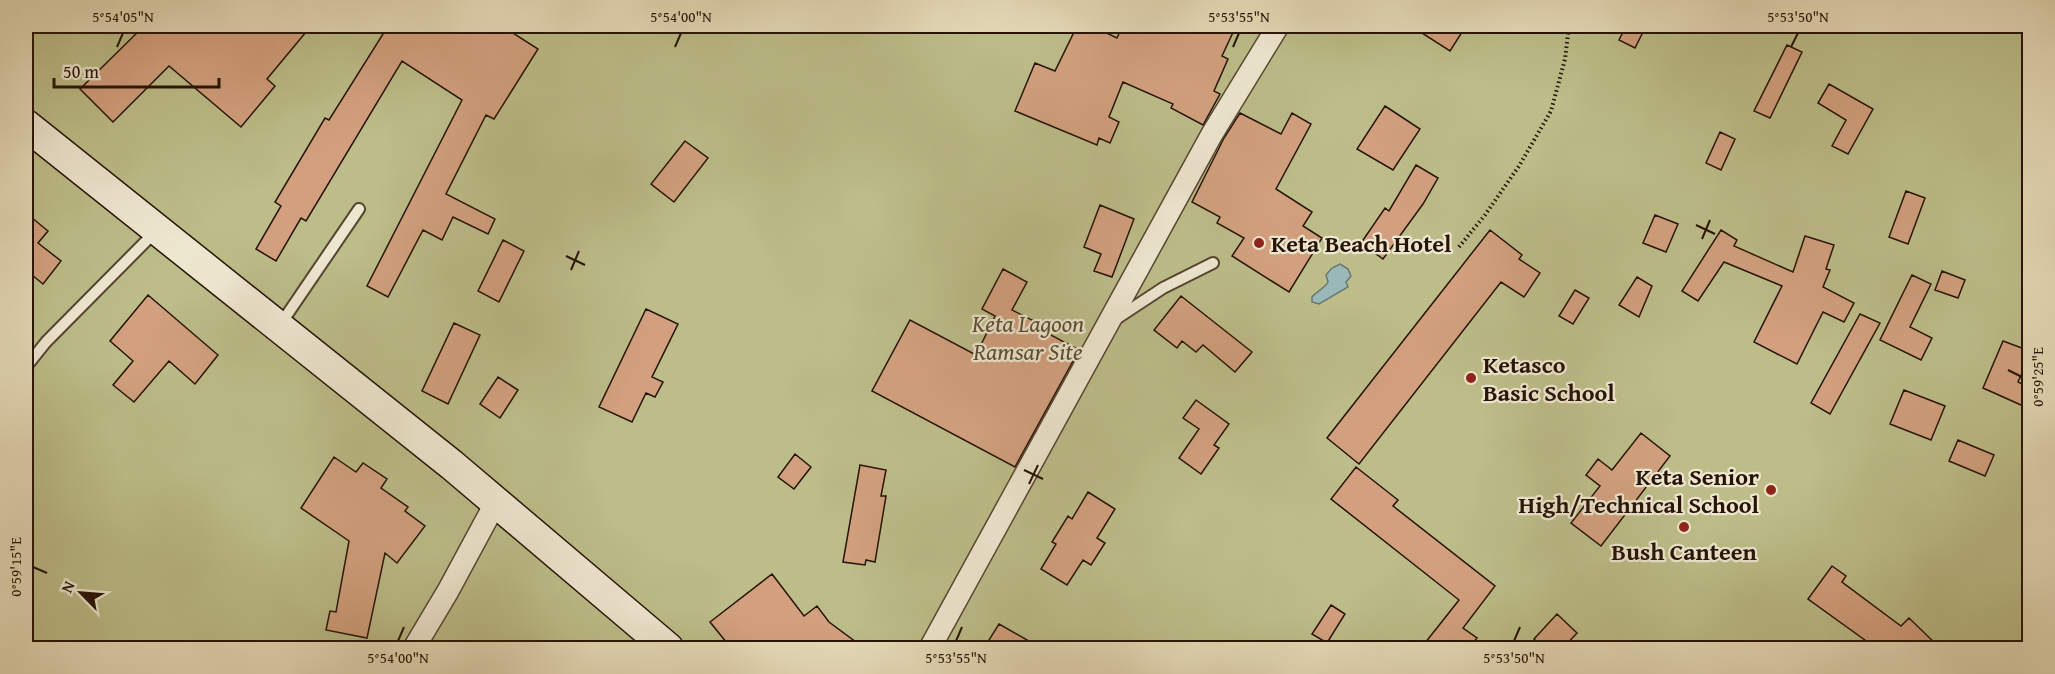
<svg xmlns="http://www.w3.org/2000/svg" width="2055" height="674" viewBox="0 0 2055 674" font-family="'Gentium Book Plus',serif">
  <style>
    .green { fill: #bcbd89; stroke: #716847; stroke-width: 1.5 }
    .water { fill: #9bb8b9; stroke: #6c7671; stroke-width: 1.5 }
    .building { fill: #d2a07e; stroke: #261305; stroke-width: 1.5 }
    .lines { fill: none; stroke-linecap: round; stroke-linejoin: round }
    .lane-casing { stroke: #564532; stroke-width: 14 }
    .street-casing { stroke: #564532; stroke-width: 24 }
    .secondary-casing { stroke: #261305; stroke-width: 33 }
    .path { stroke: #261305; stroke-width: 4; stroke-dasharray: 1.5 3; stroke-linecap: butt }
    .lane { stroke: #eee7d0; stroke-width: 10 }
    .street { stroke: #eee7d0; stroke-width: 21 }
    .secondary { stroke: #eee7d0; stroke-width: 30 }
    .ticks { fill: none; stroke: #261305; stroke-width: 2 }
    .poi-dot { fill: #8f2418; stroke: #eee7d0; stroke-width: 2 }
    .labels { text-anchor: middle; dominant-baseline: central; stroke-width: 4.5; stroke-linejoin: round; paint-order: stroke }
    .poi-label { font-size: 24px; font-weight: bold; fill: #261305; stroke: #eee7d0; text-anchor: start }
    .park-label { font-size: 24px; font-style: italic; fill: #5a4e33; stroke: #eee7d0 }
    .neatline { fill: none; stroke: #261305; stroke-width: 2 }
    .ticks-label { font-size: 15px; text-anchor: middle; fill: #261305 }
  </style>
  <rect width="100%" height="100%" fill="#e5dab7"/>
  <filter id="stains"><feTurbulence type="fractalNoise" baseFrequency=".00333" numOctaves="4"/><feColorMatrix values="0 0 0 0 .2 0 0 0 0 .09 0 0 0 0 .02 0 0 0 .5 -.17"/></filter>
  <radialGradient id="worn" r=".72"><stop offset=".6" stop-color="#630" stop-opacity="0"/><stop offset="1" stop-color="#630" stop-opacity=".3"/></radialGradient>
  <path class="green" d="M26 26H2029V648H26Z"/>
  <path class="water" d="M1340 264 1348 269 1351 276 1346 282 1348 287 1319 304 1312 302V297C1317 291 1325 288 1328 282L1326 275 1332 268Z"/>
  <path class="building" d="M144 26H311L267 79 275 86 241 127 169 66 113 122 80 89Z
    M388 26H502L538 49 494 119 486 115 446 194 495 219 488 234 453 217 442 240 423 230 388 297 367 286 462 100 402 61 306 221 301 218 276 261 256 249 281 206 275 202 325 118 329 120Z
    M1077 26H1092L1117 38 1121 29 1129 32 1132 26H1236L1222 56 1228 59 1214 91 1220 94 1203 125 1171 108 1173 104 1123 82 1109 117 1119 122 1110 143 1099 138 1097 145 1015 111 1035 63 1055 71Z
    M1411 26H1466L1450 51Z
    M1626 26H1646L1635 48 1619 40Z
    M1787 45 1802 52 1770 118 1754 111Z
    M1829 84 1873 109 1848 154 1832 146 1846 120 1818 103Z
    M1385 106 1420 129 1393 170 1357 149Z
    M1240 113 1281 134 1292 113 1311 124 1276 189 1312 212 1303 226 1322 238 1289 292 1232 256 1244 238 1217 223 1220 217 1192 202 1224 138Z
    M1720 132 1735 139 1721 170 1706 163Z
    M685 141 708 158 674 202 651 184Z
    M1416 165 1438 178 1423 204 1383 259 1361 243 1385 208 1389 211Z
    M1906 191 1925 198 1908 244 1889 237Z
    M1100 205 1134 219 1112 277 1094 271 1101 254 1084 247Z
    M26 213 48 231 38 243 61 261 43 284 26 270Z
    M1655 215 1678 224 1666 252 1643 243Z
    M1490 230 1522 255 1519 259 1540 273 1524 297 1501 282 1359 464 1327 438Z
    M1721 230 1737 240 1734 246 1793 272 1805 236 1834 245 1826 269 1830 270 1823 287 1854 303 1844 322 1823 312 1797 364 1754 342 1782 286 1724 262 1698 301 1682 291Z
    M503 240 524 251 499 302 478 291Z
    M1003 269 1027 282 1012 310 1036 322 1034 326 1079 350 1015 467 872 391 910 320 976 355 995 316 982 309Z
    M1942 271 1965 280 1958 298 1935 290Z
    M1912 275 1931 284 1910 327 1932 338 1921 360 1880 340Z
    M1637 277 1652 286 1639 317 1619 305Z
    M1575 290 1589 298 1573 324 1559 316Z
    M148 295 218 355 195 384 169 361 134 402 113 385 133 361 110 341Z
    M1181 296 1252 352 1235 372 1203 345 1196 352 1182 341 1177 348 1154 330Z
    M646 309 678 324 652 377 663 382 655 397 646 393 632 422 599 407Z
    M1860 314 1880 323 1830 414 1811 403Z
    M454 323 480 335 448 404 422 391Z
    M2003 341 2030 351V356L2018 382 2030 388V409L1983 388Z
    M498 377 518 390 500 418 480 404Z
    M1904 390 1945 406 1931 440 1890 424Z
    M1196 400 1229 424 1214 445 1219 448 1201 474 1179 458 1199 429 1183 418Z
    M1641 433 1670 456 1601 546 1571 523 1600 486 1586 475 1598 459 1612 470Z
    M1958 440 1994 455 1985 476 1949 461Z
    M795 454 811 467 794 489 778 477Z
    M334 457 356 472 363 463 387 479 381 488 408 507 405 511 425 526 397 563 385 553 367 638 326 630 330 611 336 612 349 541 301 508Z
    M860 465 886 470 881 496H886L875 562 866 560 865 565 843 562Z
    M1356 467 1398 500 1393 506 1495 586 1463 628 1477 638 1469 648H1421L1459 600 1331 499Z
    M1088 492 1115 509 1097 538 1105 543 1091 565 1083 560 1067 585 1041 569 1056 544 1052 542 1068 516 1072 519Z
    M1832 566 1846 576 1842 582 1901 626 1909 618 1940 648H1876L1808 599Z
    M772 574 804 616 817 606 829 622 864 648H731L710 622Z
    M1331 605 1345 614 1327 643 1312 634Z
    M1557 614 1577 633 1563 648H1544L1534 639Z
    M999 624 1041 648H984Z"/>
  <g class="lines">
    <defs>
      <path id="lane" d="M1116 319 1163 288 1213 263
        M280 325 359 209
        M26 367 46 342 156 231"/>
      <path id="street" d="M414 648 448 591 496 502
        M930 648 1212 134 1278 26"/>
      <path id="secondary" d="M26 125 452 465 668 648"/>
    </defs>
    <use href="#lane" class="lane-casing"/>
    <use href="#street" class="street-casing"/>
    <use href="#secondary" class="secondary-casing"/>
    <path class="path" d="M1459 247 1485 215 1519 166 1551 111 1565 59 1569 26"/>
    <use href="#lane" class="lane"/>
    <use href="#street" class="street"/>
    <use href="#secondary" class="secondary"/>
  </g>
  <path class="ticks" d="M117 47 123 33M675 47 681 33M1233 47 1239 33M1791 47 1798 33M1696 225 1715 234M1702 239 1710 220M566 256 585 265M571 270 579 251M2008 370 2022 377M1024 470 1043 479M1029 484 1038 465M33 567 47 573M398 641 404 627M956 641 962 627M1514 641 1520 627"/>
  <g class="poi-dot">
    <circle cx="1259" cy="243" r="6"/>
    <circle cx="1471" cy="378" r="6"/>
    <circle cx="1771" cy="490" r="6"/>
    <circle cx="1684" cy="527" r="6"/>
  </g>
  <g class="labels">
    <g class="poi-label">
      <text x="1271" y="243">Keta Beach Hotel</text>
      <text x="1483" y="364">Ketasco<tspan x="1483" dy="28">Basic School</tspan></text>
      <text x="1759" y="476" text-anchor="end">Keta Senior<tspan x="1759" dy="28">High/Technical School</tspan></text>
      <text x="1684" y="551" text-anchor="middle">Bush Canteen</text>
    </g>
    <g class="park-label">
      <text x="1028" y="323">Keta Lagoon<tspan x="1028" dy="28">Ramsar Site</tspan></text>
    </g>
  </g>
  <rect width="2055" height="674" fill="none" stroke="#e5dab7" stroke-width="66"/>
  <g transform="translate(81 593) rotate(295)" stroke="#eee7d0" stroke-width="4.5" paint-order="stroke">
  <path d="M0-4.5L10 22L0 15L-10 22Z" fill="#261305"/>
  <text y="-9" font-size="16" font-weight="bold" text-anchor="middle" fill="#261305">N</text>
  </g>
  <path d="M54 78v9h165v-9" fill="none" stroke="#261305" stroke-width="3"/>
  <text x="63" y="78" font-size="18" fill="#261305" stroke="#eee7d0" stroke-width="4.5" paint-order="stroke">50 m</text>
  <rect x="33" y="33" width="1989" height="608" class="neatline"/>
  <g class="ticks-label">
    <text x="123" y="22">5°54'05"N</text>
    <text x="681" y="22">5°54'00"N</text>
    <text x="1239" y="22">5°53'55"N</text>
    <text x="1798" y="22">5°53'50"N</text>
    <text transform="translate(2038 377) rotate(-90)" y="5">0°59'25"E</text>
    <text transform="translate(16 567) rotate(-90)" y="5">0°59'15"E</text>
    <text x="398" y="663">5°54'00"N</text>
    <text x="956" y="663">5°53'55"N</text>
    <text x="1514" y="663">5°53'50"N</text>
  </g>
  <rect width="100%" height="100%" filter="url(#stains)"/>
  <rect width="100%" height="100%" fill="url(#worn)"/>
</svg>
